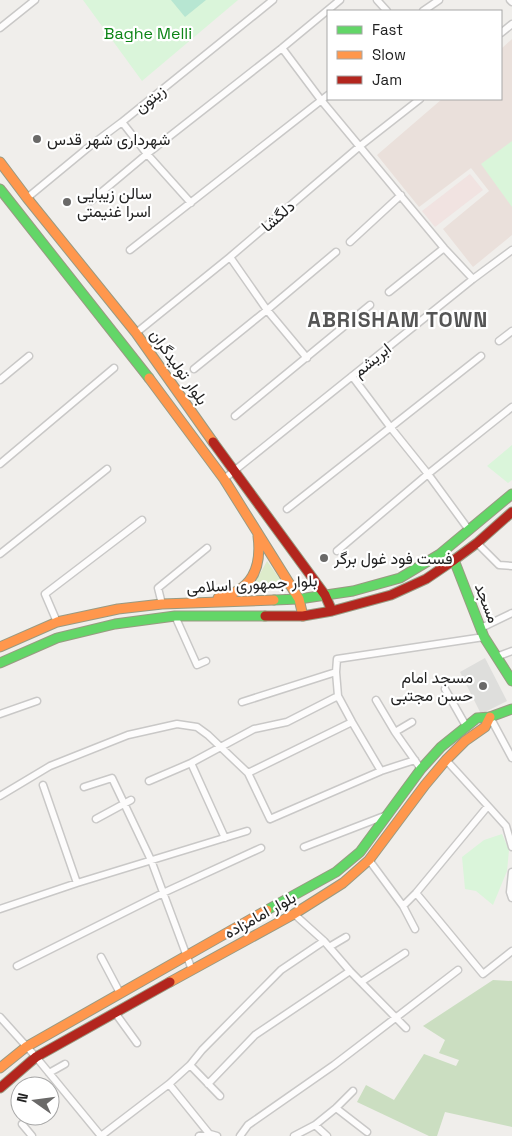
<svg xmlns="http://www.w3.org/2000/svg" width="512" height="1136" viewBox="0 0 512 1136" font-family="'Space Grotesk',Vazirmatn,sans-serif">
  <style>
    .commercial { fill: #f1e3e1 }
    .religious { fill: #dededc }
    .military { fill: #eae0db }
    .grass { fill: #ddeccb }
    .forest { fill: #cbdec1 }
    .park { fill: #daf5da }
    .pitch { fill: #b7e6d2 }
    .lines { fill: none; stroke-linecap: round; stroke-linejoin: round }
    .street-casing { stroke: #c9c8c7; stroke-width: 9 }
    .fast-casing { stroke: #999a82; stroke-width: 11 }
    .slow-casing { stroke: #999a82; stroke-width: 11 }
    .jam-casing { stroke: #999a82; stroke-width: 11 }
    .street { stroke: #fdfcfc; stroke-width: 6 }
    .fast { stroke: #63d668; stroke-width: 9 }
    .slow { stroke: #ff974d; stroke-width: 9 }
    .jam { stroke: #b3261e; stroke-width: 9 }
    .poi-dot { fill: #6a6968; stroke: #fff; stroke-width: 2 }
    .labels { text-anchor: middle; dominant-baseline: central; stroke-width: 4.5; stroke-linejoin: round; paint-order: stroke }
    .park-label { font-size: 16px; fill: #0c8416; stroke: #fff }
    .street-label { font-size: 16px; fill: #222; stroke: #fff }
    .poi-label { font-size: 16px; fill: #222; stroke: #fff; text-anchor: start }
    .district-label { font-size: 21px; font-weight: bold; letter-spacing: 1px; fill: #555; stroke: #fff }
  </style>
  <rect width="100%" height="100%" fill="#f0eeeb"/>
  <path class="commercial" d="M470 174 483 190 435 227 422 211Z"/>
  <path class="religious" d="M485 658 507 701 481 714 460 672Z"/>
  <path class="military" d="M512 39V235L473 267 443 229 489 191 471 168 419 207 377 155 442 99H501V49Z"/>
  <path class="grass" d="M267 561 287 589 248 588 257 579Z"/>
  <path class="forest" d="M493 980 512 981V1127L445 1112 437 1136H429L357 1102 366 1085 394 1100 424 1054 456 1066 459 1060 439 1053 445 1040 423 1026Z"/>
  <path class="park" d="M83 0H238L142 81Z
    M512 141V207L481 164Z
    M512 445V480L508 483 487 466Z
    M502 834 509 850 507 871 493 905 476 891 465 889 462 857 484 840Z"/>
  <path class="pitch" d="M171 0H206L185 17Z"/>
  <g class="lines">
    <defs>
      <path id="street" d="M377 0 387 11
        M510 0 512 2
        M423 11 439 0
        M0 28 35 0
        M501 33 512 24
        M282 48 321 100 444 248 473 279
        M122 122 147 154 191 203
        M27 198 90 146 122 122 273 0
        M91 201 147 154 282 48 340 0
        M350 242 401 195
        M130 250 328 95
        M230 257 267 310 307 358
        M389 292 444 248
        M136 333 230 257 360 146 420 99
        M499 341 512 331
        M194 369 267 310 336 252
        M352 376 391 428 428 474 469 530
        M0 380 29 356
        M235 416 370 305
        M0 464 114 368
        M224 479 473 279 512 250
        M287 509 481 356
        M477 543 499 565 512 566
        M337 551 428 474 512 407
        M0 554 107 469
        M162 604 158 588 207 548
        M175 616 197 665 206 661
        M57 622 45 594 142 520
        M481 628 512 613
        M496 657 512 651
        M445 689 466 726
        M376 700 395 732 421 769
        M242 702 336 672
        M0 714 37 701
        M490 717 512 758
        M395 732 412 722
        M446 760 488 806 506 826 512 847
        M191 763 225 838
        M381 771 352 722 338 696 336 672 337 659 484 637
        M248 773 352 722
        M149 781 191 763 254 729 287 722 338 696
        M43 785 77 883
        M84 787 112 778 151 860 192 970
        M0 796 50 766 128 735 177 724 197 727 208 735 248 773 270 819 381 771 415 760
        M96 819 131 800
        M304 847 387 815
        M369 860 403 906 415 929
        M512 872 510 892 512 898
        M416 893 483 974 512 951
        M403 906 416 893 488 806
        M0 909 77 883 247 831
        M294 914 324 941 350 971 406 1028
        M329 947 346 937
        M101 957 120 993
        M17 966 163 893 261 848
        M361 982 405 953
        M116 1014 137 1043
        M0 1017 36 1057 101 1136
        M190 1065 220 1096
        M49 1073 65 1064
        M169 1084 211 1136
        M208 1084 255 1035 350 971
        M336 1108 367 1132
        M22 1124 32 1136
        M315 1125 327 1136
        M101 1136 169 1084 190 1065 202 1050 281 970 324 941
        M199 1136 210 1134 217 1136
        M240 1136 248 1125 334 1065 458 970
        M294 1136 315 1125 336 1108 353 1091"/>
      <path id="fast" d="M0 189 149 378
        M454 560 484 637 512 681
        M274 600 299 599 353 591 400 578 440 554 512 494
        M0 663 57 638 115 624 175 616H265
        M267 910 336 872 360 852 421 769 441 747 477 718 490 717 512 709"/>
      <path id="slow" d="M0 162 27 198 136 333 213 442
        M149 378 224 479 299 599 303 616
        M218 598C252 591 262 568 258 536
        M0 647 57 622 118 609 162 604 274 600
        M170 982 294 914 343 883 369 860 425 785 446 760 465 741 485 727 490 717
        M0 1068 26 1047 267 910"/>
      <path id="jam" d="M213 442 325 595 332 611
        M265 616H303L332 611 391 595 426 579 454 560 477 543 512 512
        M0 1088 36 1057 170 982"/>
    </defs>
    <use href="#street" class="street-casing"/>
    <use href="#fast" class="fast-casing"/>
    <use href="#slow" class="slow-casing"/>
    <use href="#jam" class="jam-casing"/>
    <use href="#street" class="street"/>
    <use href="#fast" class="fast"/>
    <use href="#slow" class="slow"/>
    <use href="#jam" class="jam"/>
  </g>
  <g class="poi-dot">
    <circle cx="37" cy="139" r="5"/>
    <circle cx="67" cy="202" r="5"/>
    <circle cx="324" cy="558" r="5"/>
    <circle cx="483" cy="686" r="5"/>
  </g>
  <g class="labels">
    <g class="park-label">
      <text x="148" y="33">Baghe Melli</text>
    </g>
    <g class="street-label">
      <text transform="translate(150 99) rotate(-39)">زیتون</text>
      <text transform="translate(278 216) rotate(-41)">دلگشا</text>
      <text transform="translate(372 360) rotate(-39)">ابریشم</text>
      <text transform="translate(179 367) rotate(55)">بلوار تولیدگران</text>
      <text transform="translate(252 584) rotate(-3)">بلوار جمهوری اسلامی</text>
      <text transform="translate(487 603) rotate(69)">مسجد</text>
      <text transform="translate(260 915) rotate(-29)">بلوار امامزاده</text>
    </g>
    <g class="poi-label">
      <text x="47" y="139">شهرداری شهر قدس</text>
      <text x="77" y="193">سالن زیبایی<tspan x="77" dy="18">اسرا غنیمتی</tspan></text>
      <text x="334" y="558">فست فود غول برگر</text>
      <text x="473" y="677" text-anchor="end">مسجد امام<tspan x="473" dy="18">حسن مجتبی</tspan></text>
    </g>
    <g class="district-label">
      <text x="398" y="319">ABRISHAM TOWN</text>
    </g>
  </g>
  <rect x="327" y="10" width="175" height="90" fill="#ffffff" stroke="#a7a7a7"/>
  <rect x="337" y="26" width="25" height="8" fill="#63d668" stroke="#a7a7a7"/>
  <text x="372" y="35" font-size="15" fill="#222222">Fast</text>
  <rect x="337" y="51" width="25" height="8" fill="#ff974d" stroke="#a7a7a7"/>
  <text x="372" y="60" font-size="15" fill="#222222">Slow</text>
  <rect x="337" y="76" width="25" height="8" fill="#b3261e" stroke="#a7a7a7"/>
  <text x="372" y="85" font-size="15" fill="#222222">Jam</text>
  <g transform="translate(35 1101) rotate(284)"><circle r="24" fill="#ffffff" stroke="#a7a7a7"/>
  <path d="M0-4L9 19L0 12L-9 19Z" fill="#6a6968"/>
  <text y="-8" font-size="14" font-weight="bold" text-anchor="middle" fill="#222222">N</text>
  </g>
</svg>
